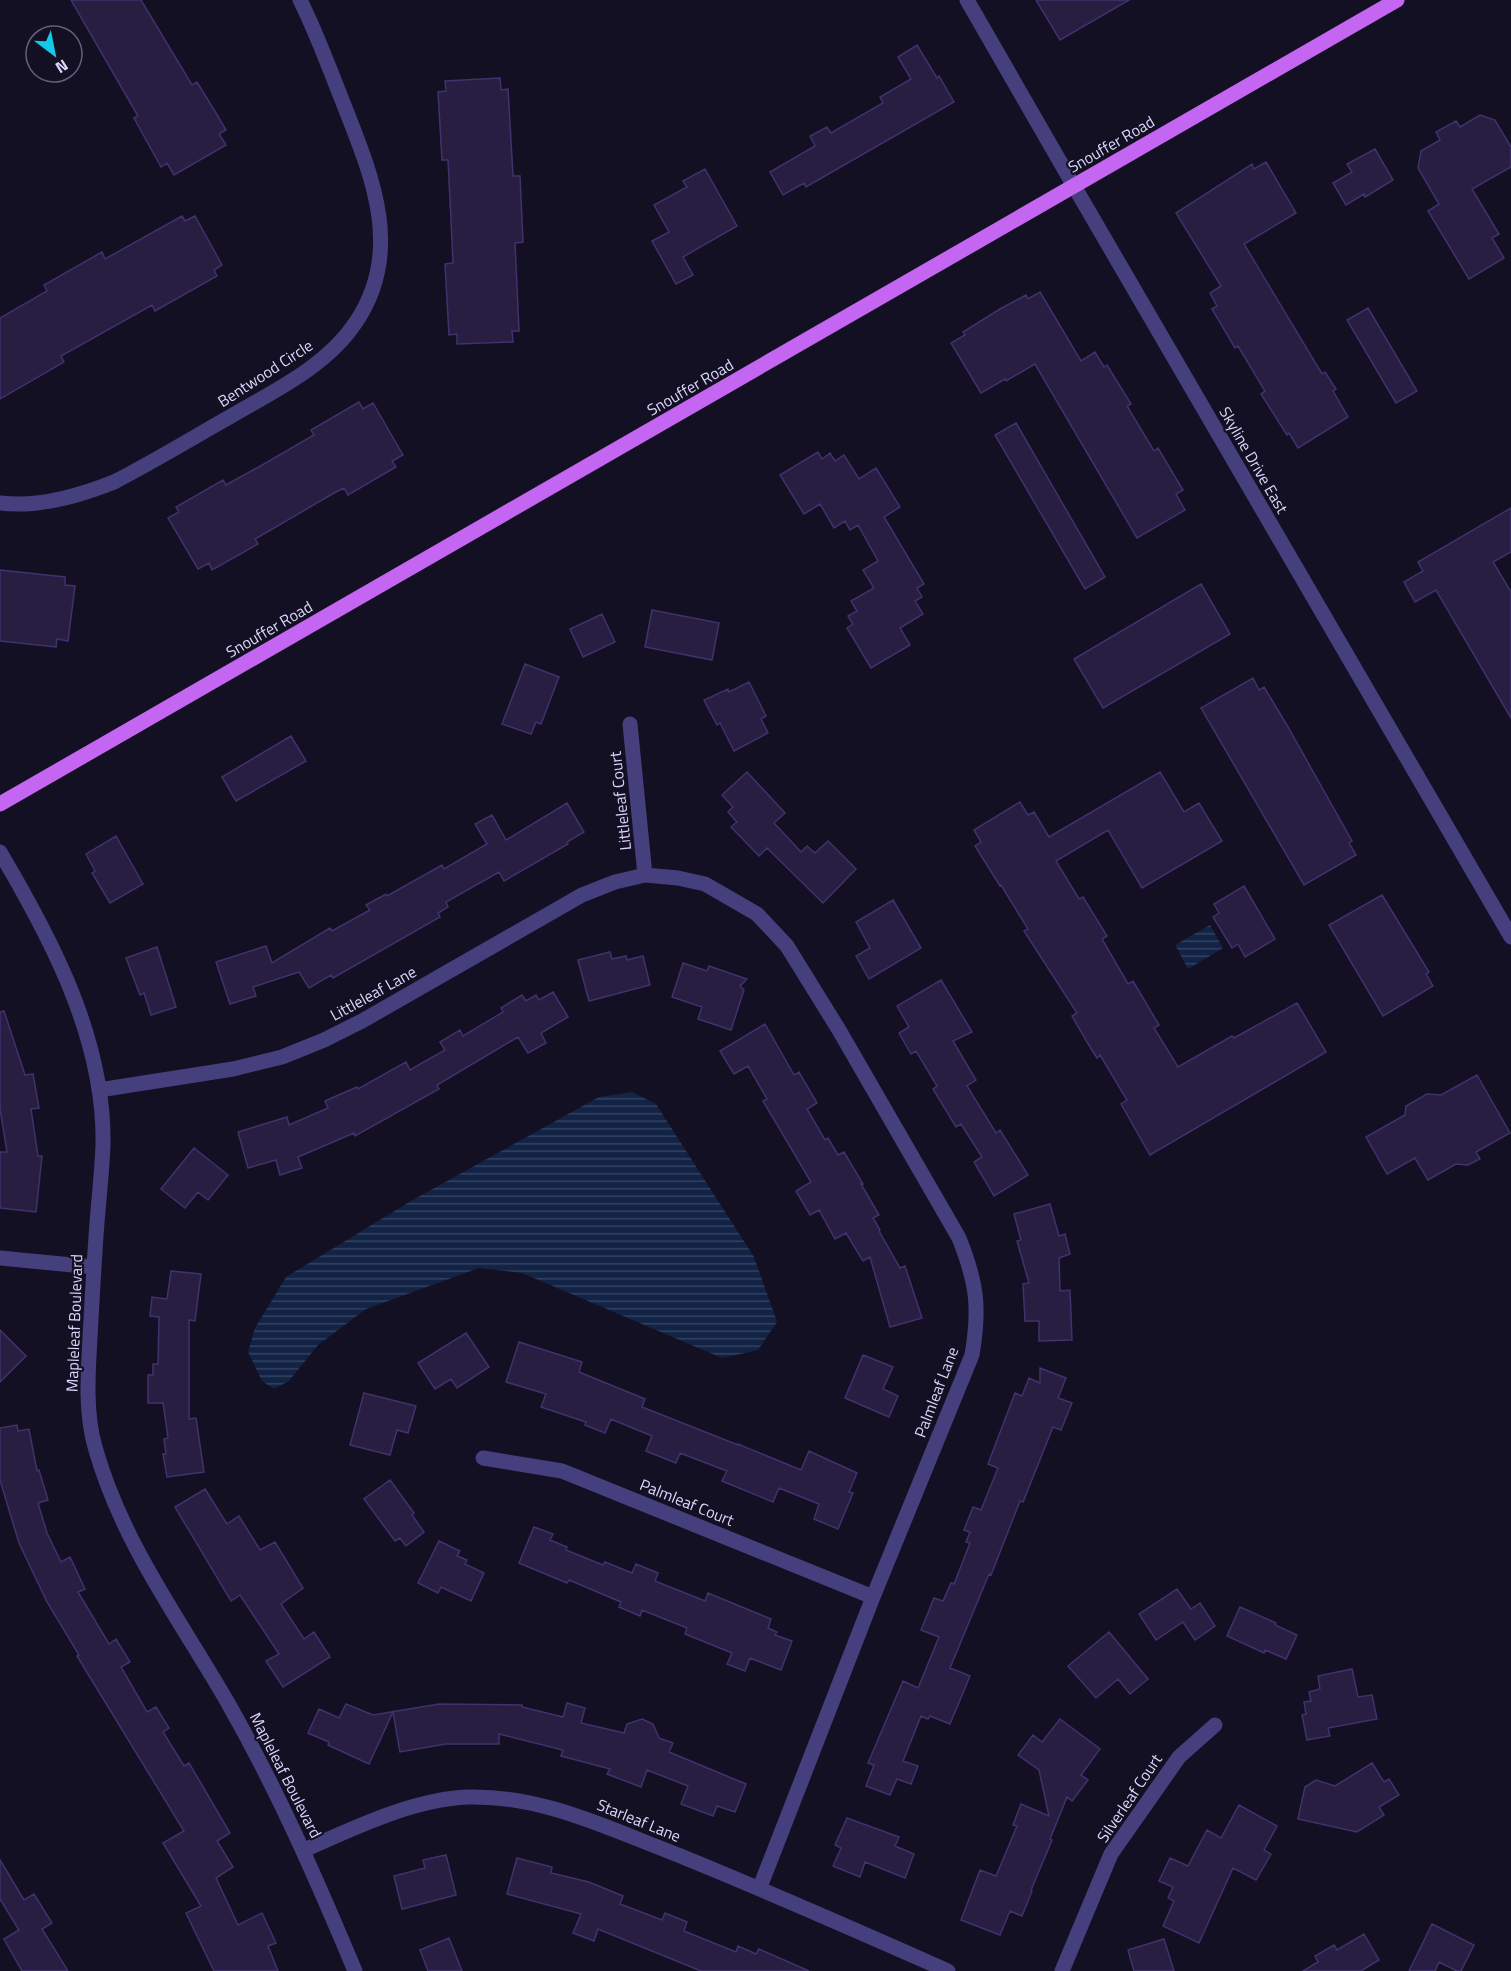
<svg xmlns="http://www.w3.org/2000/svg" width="1511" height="1971" viewBox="0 0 1511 1971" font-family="'Titillium Web',sans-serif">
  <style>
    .water { fill: url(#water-rules) }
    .building { fill: #271e42; stroke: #40326c; stroke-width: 1.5 }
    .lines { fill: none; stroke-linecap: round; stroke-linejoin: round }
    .minor { stroke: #453f7e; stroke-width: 15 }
    .major { stroke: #c566f2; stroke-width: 15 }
    .labels { text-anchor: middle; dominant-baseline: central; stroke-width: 4.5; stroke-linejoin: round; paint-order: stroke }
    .street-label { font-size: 16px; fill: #dcd6fc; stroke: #141023 }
  </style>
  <defs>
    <pattern id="water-rules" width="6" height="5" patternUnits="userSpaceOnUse" patternTransform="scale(1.5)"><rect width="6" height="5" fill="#122345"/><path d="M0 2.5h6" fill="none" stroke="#344261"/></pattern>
  </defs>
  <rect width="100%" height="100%" fill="#141023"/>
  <path class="water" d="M1210 925 1223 948 1188 969 1175 945Z
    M632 1092 656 1104 754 1257 777 1322 758 1350 722 1358 522 1273 479 1268 366 1309 318 1345 289 1381 274 1389 262 1381 248 1352 255 1328 286 1277 411 1201 599 1097Z"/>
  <path class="building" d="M71 0H141L192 85 197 82 216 113 226 130 219 134 226 145 174 175 167 163 161 167 134 118 138 116Z
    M1036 0H1129L1060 40Z
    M917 45 937 78 939 76 954 102 806 187 804 183 783 195 770 172 815 146 810 136 827 127 831 133 883 103 880 97 911 79 898 57Z
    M500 78 501 90 508 89 513 176H520L523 242 515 243 519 331H512L513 342 457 344V334L449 335 445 264 453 263 451 220 448 160H442L438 92 446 91 445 81Z
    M1480 115 1495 120 1511 147V167L1472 189 1499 234 1492 238 1504 258 1469 279 1428 211 1439 204 1418 168 1421 151 1440 140 1436 132 1456 121 1460 127Z
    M1375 149 1393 180 1365 197 1364 194 1346 205 1333 183 1352 172 1347 164Z
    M1266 162 1296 213 1244 244 1322 374 1325 372 1336 389 1333 391 1348 417 1298 448 1289 433 1287 435 1261 394 1265 391 1238 346 1235 348 1212 309 1217 306 1210 293 1221 286 1176 213 1252 164 1254 169Z
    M705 169 737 226 683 257 693 275 676 284 652 241 669 232 654 205 687 187 683 181Z
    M182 216 185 221 195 216 222 265 214 270 217 276 155 311 152 305 61 356 64 362 0 399V318L47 291 44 285 102 252 105 259Z
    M1040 292 1081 361 1095 352 1104 367 1107 365 1131 404 1127 406 1154 451 1158 448 1183 490 1176 494 1185 510 1137 538 1035 364 1006 381 1005 379 981 393 951 343 965 335 963 332 1000 309 1026 295 1028 299Z
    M1368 308 1417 391 1396 403 1347 320Z
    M359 402 363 409 373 403 403 455 392 461 396 467 348 495 344 488 334 493 255 539 258 544 212 570 209 563 198 569 168 518 179 512 176 507 223 480 226 485 264 464 314 435 311 430Z
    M1016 423 1105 577 1085 589 995 435Z
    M818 452 822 459 830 453 835 461 844 455 859 479 876 468 900 507 884 517 924 584 917 588 922 597 915 601 923 614 900 628 910 645 871 668 847 628 853 624 848 616 857 611 851 601 874 588 863 570 878 561 858 525 850 530 845 521 834 528 820 504 804 514 780 475Z
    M1511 508V552L1493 562 1511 592V718L1436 590 1415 602 1404 582 1423 571 1418 562Z
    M0 570 65 577V585L75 586 68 641 57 639 56 647 0 641Z
    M1201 584 1230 634 1103 708 1074 659Z
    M652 610 719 623 712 660 645 647Z
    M602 614 615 642 583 657 570 629Z
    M525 664 559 677 541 724 536 722 531 734 502 724Z
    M1253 678 1259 690 1264 687 1288 727 1352 841 1349 843 1356 855 1304 885 1201 708Z
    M749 682 766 716 761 719 768 733 734 751 720 723 717 725 704 700 728 689 729 692Z
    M291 736 306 761 236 801 222 777Z
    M747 772 785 813 774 823 801 852 807 846 815 853 828 841 856 869 823 903 767 848 759 856 731 827 737 822 728 812 733 807 722 795Z
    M1160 772 1184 812 1199 803 1222 841 1142 888 1108 830 1056 861 1079 899 1083 897 1107 936 1102 939 1128 984 1133 981 1159 1025 1154 1028 1178 1067 1232 1036 1234 1038 1297 1003 1326 1052 1150 1155 1121 1104 1127 1100 1100 1055 1097 1058 1087 1042 1072 1016 1077 1013 1024 931 1028 929 1001 885 1000 886 975 846 981 842 974 830 1020 802 1028 815 1034 812 1049 837Z
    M567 803 584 832 567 842 568 844 504 881 499 872 446 902 448 907 438 913 440 917 333 978 331 975 309 988 299 972 253 987 256 996 230 1004 216 962 266 946 272 963 330 928 332 931 370 910 366 905 386 894 387 896 442 865 444 869 487 844 475 824 492 815 506 840Z
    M116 836 143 884 110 903 92 873 95 871 86 854Z
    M1244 886 1275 939 1245 957 1238 944 1232 948 1213 917 1219 913 1214 904Z
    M1382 895 1429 972 1426 974 1433 986 1383 1016 1329 925Z
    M893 900 921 948 869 979 856 956 870 948 856 922Z
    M157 947 176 1007 151 1015 144 993 140 995 126 958Z
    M610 952 612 959 626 956 627 960 643 956 650 985 589 1001 578 960Z
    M683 963 707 971 709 966 747 979 740 986 744 990 731 1030 698 1019 702 1007 672 997Z
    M941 980 972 1032 953 1041 976 1080 967 1086 996 1133 1000 1130 1028 1175 994 1196 974 1162 982 1157 961 1124 956 1127 933 1089 937 1086 916 1051 911 1054 899 1033 909 1027 897 1006Z
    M553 992 568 1017 541 1033 546 1043 528 1053 518 1037 437 1085 439 1089 355 1136 354 1133 298 1157 302 1168 280 1175 276 1160 248 1168 238 1132 287 1117 289 1125 328 1108 325 1101 357 1087 358 1089 406 1062 410 1070 445 1050 440 1042 460 1030 463 1036 503 1012 501 1008 522 995 526 1001 536 995 539 1000Z
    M4 1011 25 1075 33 1074 39 1108 31 1109 38 1156H42L36 1212 0 1208V1152H7L0 1109V1012Z
    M765 1024 794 1075 799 1072 817 1103 807 1109 825 1140 828 1138 838 1155 844 1152 863 1184H861L879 1215 873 1218 880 1230 879 1231 900 1268 905 1266 922 1318 890 1327 870 1257 863 1261 846 1233 835 1239 819 1210 810 1215 796 1191 811 1182 763 1101 767 1099 748 1066 734 1074 720 1051Z
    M1477 1075 1510 1133 1476 1152 1480 1159 1468 1165 1456 1164 1428 1180 1415 1158 1387 1174 1366 1137 1405 1115 1406 1106 1427 1094 1441 1095Z
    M194 1148 228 1175 208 1200 198 1192 185 1208 161 1189Z
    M1050 1204 1059 1236 1065 1234 1070 1254 1059 1258 1060 1291 1070 1290 1072 1340 1039 1341V1321H1025L1023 1284 1029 1283 1017 1241 1021 1240 1014 1214Z
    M171 1271 201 1274 195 1321 189 1320V1419L196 1418 204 1472 167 1477 163 1454H166L164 1439 168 1438 163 1403H148V1375H153V1364H158L159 1317 150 1316 152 1297 167 1299Z
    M0 1330 26 1356 0 1382Z
    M466 1333 489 1367 457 1388 451 1379 435 1389 418 1363Z
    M519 1342 582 1362 579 1372 645 1399 642 1407 738 1445V1444L801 1470 809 1451 857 1473 849 1492 853 1493 838 1529 814 1519 819 1504 779 1488 773 1502 722 1481 727 1471 680 1453 676 1463 646 1451 652 1436 611 1419 605 1433 585 1425 586 1422 541 1407 546 1394 506 1382Z
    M863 1355 893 1367 883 1389 898 1396 889 1417 845 1398Z
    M1040 1368 1066 1378 1058 1398 1072 1403 1061 1430 1053 1427 1023 1502 1020 1501 991 1575 989 1574 950 1668 970 1676 950 1724 930 1716 928 1719 921 1716 903 1761 918 1766 911 1784 897 1779 890 1795 866 1786 874 1765 868 1763 903 1681 918 1688 939 1637 921 1630 934 1598 943 1601 951 1583 954 1584 970 1543 966 1542 970 1532 964 1530 973 1507 981 1510 998 1468 988 1464 1015 1393 1022 1396 1029 1378 1040 1383Z
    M364 1393 416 1406 408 1433 397 1430 390 1455 350 1445Z
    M17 1425 18 1431 29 1429 37 1471 39 1470 48 1500 38 1503 47 1533 61 1562 70 1557 85 1589 78 1592 109 1644 116 1639 130 1662 121 1667 147 1712 156 1707 169 1728 163 1732 184 1766 189 1763 230 1833 217 1841 233 1867 216 1878 238 1925 262 1913 276 1943 268 1946 278 1971H214L186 1913 201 1906 163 1843 184 1831 77 1656 79 1655 47 1602 19 1543 0 1480V1428Z
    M390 1480 414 1513 412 1515 424 1532 406 1546 400 1538 395 1541 364 1499Z
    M205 1489 227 1524 239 1516 260 1550 275 1542 303 1588 281 1604 304 1639 314 1632 330 1657 283 1687 266 1661 279 1654 240 1595 231 1601 175 1507Z
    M534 1527 553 1534 550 1540 567 1547 566 1550 603 1565 605 1562 632 1573 636 1564 658 1573 655 1581 705 1601 708 1593 771 1619 768 1628 777 1632 775 1635 792 1641 781 1670 750 1658 745 1671 727 1664 732 1653 685 1634 687 1628 642 1610 640 1616 619 1607 621 1602 569 1580 567 1583 519 1563Z
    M439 1541 460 1551 457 1556 467 1560 465 1564 484 1573 471 1601 441 1587 438 1593 418 1583Z
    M1177 1589 1191 1609 1200 1603 1215 1626 1195 1640 1183 1622 1156 1640 1139 1614Z
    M1240 1607 1276 1623 1275 1625 1297 1635 1286 1659 1265 1650 1264 1653 1227 1636Z
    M1109 1632 1148 1679 1130 1694 1118 1679 1096 1698 1068 1666Z
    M1352 1669 1358 1697 1372 1695 1377 1719 1328 1728 1330 1736 1307 1740 1302 1715 1306 1714 1304 1702 1311 1701 1309 1692 1320 1689 1318 1676Z
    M567 1703 585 1708 581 1723 624 1733 627 1724 642 1719 653 1724 659 1738 673 1743 669 1752 746 1784 735 1812 717 1806 713 1816 681 1804 688 1786 647 1770 641 1787 607 1774 610 1769 561 1756 563 1750 499 1734V1744H446L400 1752 393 1712 369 1764 328 1745 329 1742 308 1733 319 1709 339 1718 346 1704 373 1715 439 1704 522 1705V1707L563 1717Z
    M1060 1719 1100 1749 1081 1775 1088 1780 1072 1801 1067 1797 1050 1839 1052 1840 1031 1890 1032 1891 1022 1916 1010 1911 1000 1935 961 1920 980 1870 996 1876 1017 1826 1013 1825 1021 1804 1049 1816 1039 1770 1018 1755 1033 1735 1042 1742Z
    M1372 1763 1384 1782 1389 1779 1399 1795 1379 1807 1384 1815 1357 1832 1298 1819 1305 1787 1316 1780 1335 1786Z
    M1239 1805 1277 1826 1264 1850 1271 1854 1256 1880 1233 1868 1199 1943 1163 1926 1174 1901 1168 1898 1173 1887 1159 1881 1170 1858 1188 1866 1207 1830 1221 1838Z
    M847 1818 899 1837 895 1846 914 1854 905 1878 865 1862 860 1877 833 1866 841 1848 835 1845Z
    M446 1855 456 1895 402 1909 394 1876 425 1868 423 1860Z
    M517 1858 552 1867 551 1873 589 1882 623 1896 620 1904 662 1920 665 1913 687 1922 684 1931 736 1952 738 1946 756 1954 759 1949 809 1971H701L598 1929 594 1941 573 1933 581 1914 507 1894Z
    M0 1860 24 1900 34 1894 52 1923 42 1929 68 1971H22L4 1939 19 1930 0 1899Z
    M1432 1924 1474 1945 1461 1971H1457L1439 1962 1435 1971H1409Z
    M1364 1934 1379 1960 1361 1971H1303L1318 1962 1315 1956 1334 1945 1337 1950Z
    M449 1938 462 1971H428L420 1950Z
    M1164 1939 1174 1971H1134L1128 1950Z"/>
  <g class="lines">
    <path class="minor" d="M967 0 1074 186 1511 937
      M0 503C38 508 79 496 114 482 155 461 194 437 233 415 276 390 328 365 356 322 404 251 372 176 344 105 330 70 317 34 300 0
      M630 724 645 875
      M0 852C52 940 105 1040 103 1145 102 1171 99 1197 97 1223 94 1262 92 1300 90 1338 88 1373 85 1412 95 1447 122 1543 179 1618 228 1703 278 1791 316 1878 355 1971
      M99 1090 233 1069 282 1057 324 1040 362 1021 582 895 615 882 645 875 678 878 705 884 757 914 787 946 839 1030 959 1238C977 1283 980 1308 972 1355L873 1597 760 1887
      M0 1258 93 1267
      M483 1458 562 1471 873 1597
      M304 1850C354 1828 413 1799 468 1797 539 1795 603 1826 668 1851 763 1889 855 1930 948 1971
      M1062 1971 1111 1854 1179 1757 1215 1725"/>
    <path class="major" d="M0 804 1397 0"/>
  </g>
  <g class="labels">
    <g class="street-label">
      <text transform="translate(1111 144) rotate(-30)">Snouffer Road</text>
      <text transform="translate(265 373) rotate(-33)">Bentwood Circle</text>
      <text transform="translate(690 387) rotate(-30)">Snouffer Road</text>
      <text transform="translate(1254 460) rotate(60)">Skyline Drive East</text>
      <text transform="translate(269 629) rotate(-30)">Snouffer Road</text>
      <text transform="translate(620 801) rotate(-96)">Littleleaf Court</text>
      <text transform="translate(373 993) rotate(-29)">Littleleaf Lane</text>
      <text transform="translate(74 1323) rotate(-88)">Mapleleaf Boulevard</text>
      <text transform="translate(936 1392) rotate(-69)">Palmleaf Lane</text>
      <text transform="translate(687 1502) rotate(22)">Palmleaf Court</text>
      <text transform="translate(286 1775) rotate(63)">Mapleleaf Boulevard</text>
      <text transform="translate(1129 1798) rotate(-56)">Silverleaf Court</text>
      <text transform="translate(639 1820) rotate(22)">Starleaf Lane</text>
    </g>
  </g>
  <g transform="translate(54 54) rotate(148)"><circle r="28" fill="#141023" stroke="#645f7a" stroke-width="1.5"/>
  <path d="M0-4.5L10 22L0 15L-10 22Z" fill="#14caea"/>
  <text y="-9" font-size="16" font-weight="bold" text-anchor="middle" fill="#dcd6fc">N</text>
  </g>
</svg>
